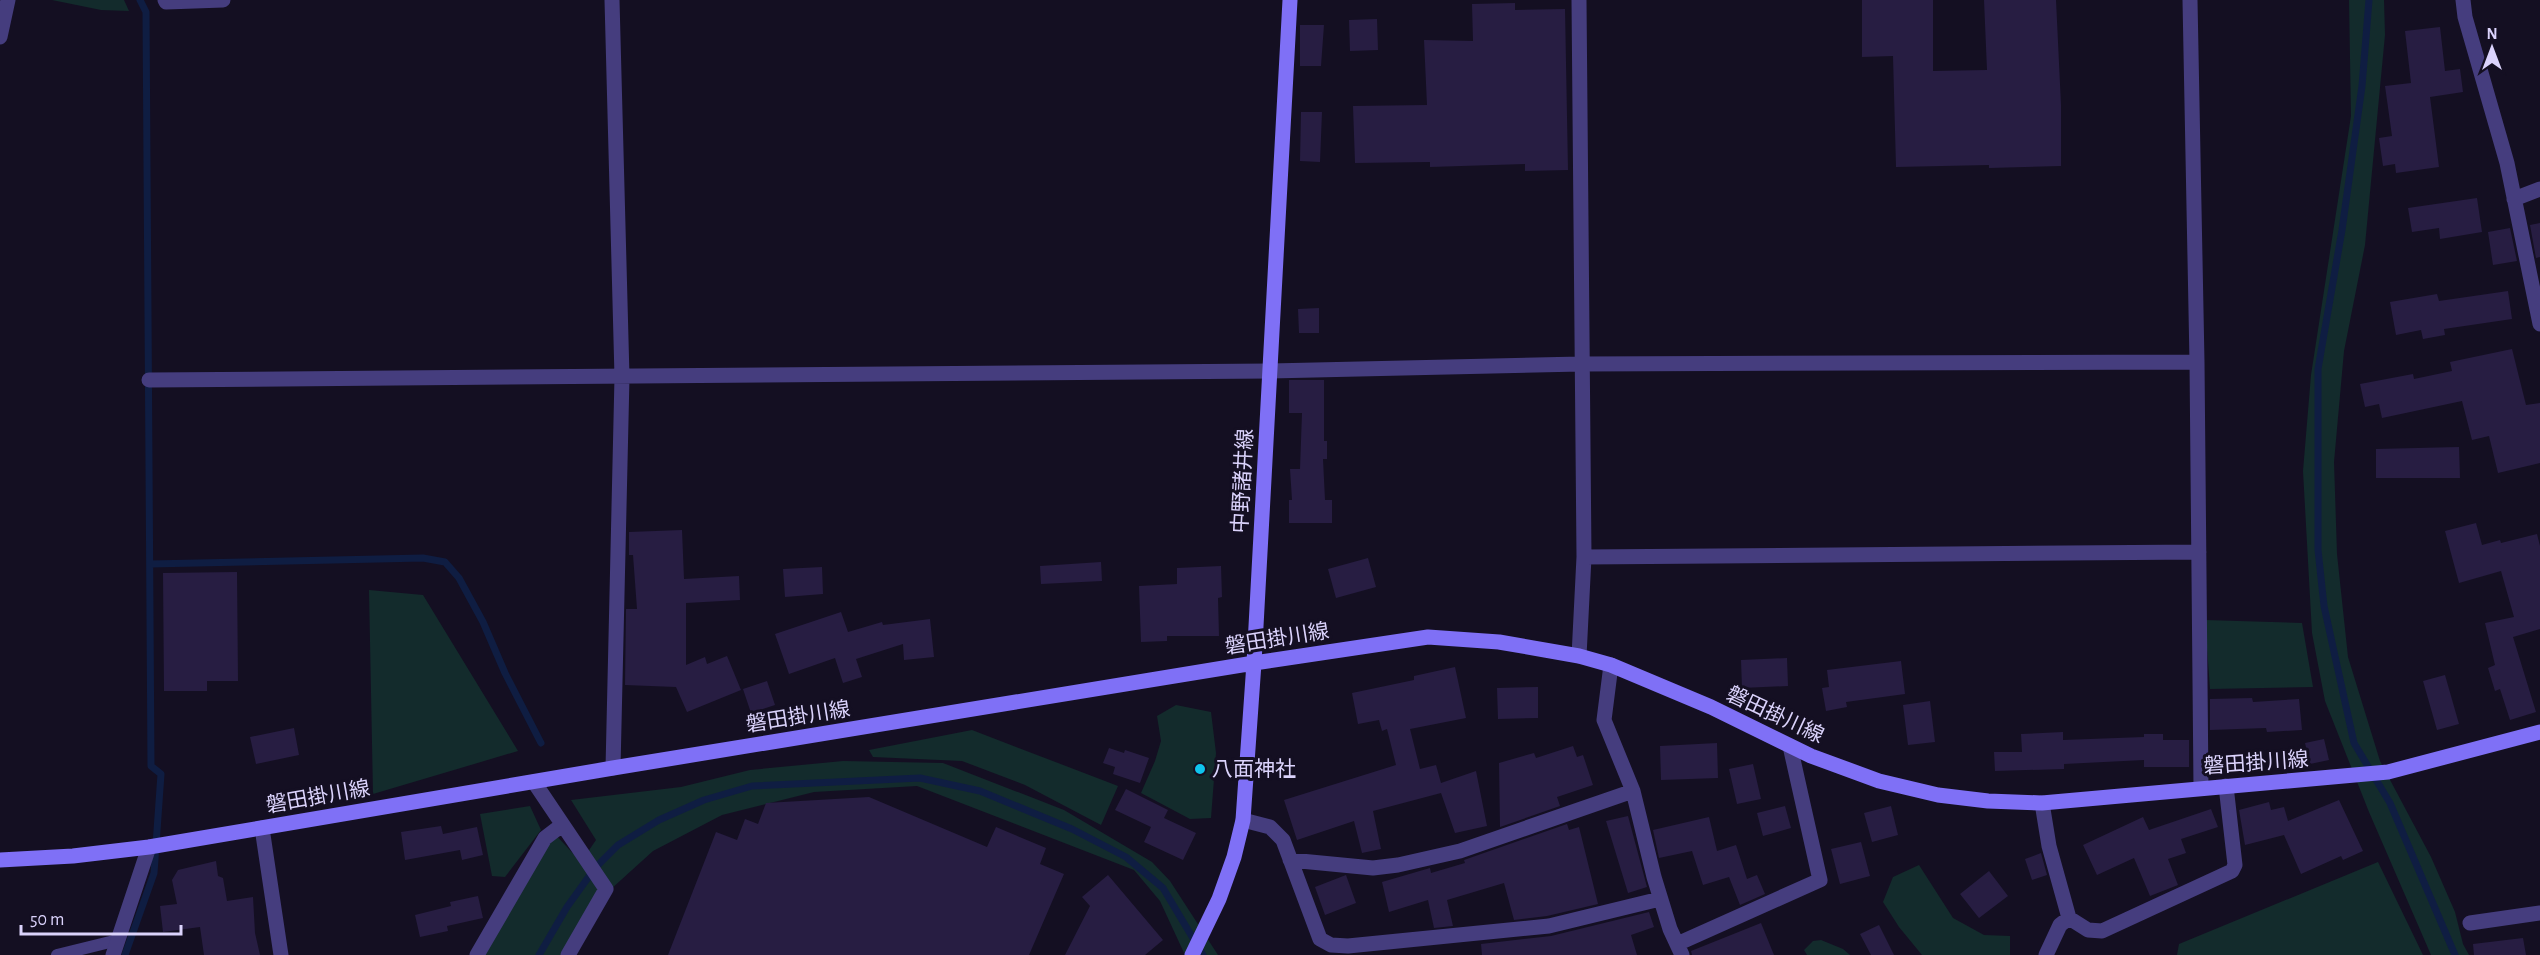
<svg xmlns="http://www.w3.org/2000/svg" width="2540" height="955" viewBox="0 0 2540 955" font-family="'Alegreya Sans','Noto Sans JP',sans-serif">
  <style>
    .green { fill: #132b2c }
    .lines { fill: none; stroke-linecap: round; stroke-linejoin: round }
    .stream { stroke: #0f1d42; stroke-width: 7 }
    .building { fill: #271d42 }
    .lane { stroke: #453d7e; stroke-width: 12 }
    .street { stroke: #453d7e; stroke-width: 15 }
    .secondary { stroke: #7f70f6; stroke-width: 15 }
    .poi-dot { fill: #0fc4ed; stroke: #140f22; stroke-width: 2 }
    .labels { text-anchor: middle; dominant-baseline: central; stroke-width: 6; stroke-linejoin: round; paint-order: stroke }
    .street-label { font-size: 21px; fill: #dbd3fc; stroke: #140f22 }
    .poi-label { font-size: 21px; fill: #dbd3fc; stroke: #140f22; text-anchor: start }
  </style>
  <rect width="100%" height="100%" fill="#140f22"/>
  <path class="green" d="M52 0H124L129 11 101 10Z
    M2349 0H2384L2385 35 2365 245 2344 351 2334 462 2337 554 2348 657 2380 761 2431 857 2455 912 2463 944 2469 955H2431L2369 812 2325 701 2312 633 2303 471 2311 375 2351 116Z
    M369 590 423 595 518 751 373 794Z
    M2205 620 2302 623 2313 687 2210 689Z
    M1176 705 1211 712 1216 753 1211 818 1190 819 1141 793 1155 761 1161 741 1157 716Z
    M972 730 1118 786 1101 825 1025 785 962 761 873 757 869 750Z
    M843 761 943 763 1064 810 1152 862 1170 881 1218 955H1185L1160 901 1134 870 917 786 814 792 722 815 653 851 600 899 565 955H484L553 832 581 862 596 840 571 800 681 787 750 770Z
    M530 806 541 830 505 877 492 876 480 814Z
    M2378 862 2423 955H2177L2179 944Z
    M1919 865 1953 918 1984 935 2010 936V955H1922L1899 927 1883 902 1893 877Z
    M1821 940 1843 949 1850 955H1807L1804 950 1813 941Z"/>
  <g class="lines">
    <path class="stream" d="M2369 0 2362 86 2342 230 2318 369V550L2324 606 2354 743 2390 803 2455 955
      M150 564 423 558 445 562 459 578 483 622 505 673 541 743
      M125 955 154 873 161 774 151 766 146 12 140 0
      M539 955 567 907 595 868 618 845 659 820 704 800 752 786 920 778 980 791 1072 829 1126 857 1163 888 1203 955"/>
  </g>
  <path class="building" d="M1862 0H1933V71L1987 70 1984 0H2056L2061 105V166L1989 168V165L1896 167 1893 56 1862 57Z
    M1515 3V10L1565 9 1568 170 1525 171V164L1430 167V162L1355 163 1353 106 1427 105 1424 40 1473 41 1472 4Z
    M1377 19 1378 50 1350 51 1349 20Z
    M1300 25H1324L1321 66H1300Z
    M2440 27 2445 71 2460 69 2463 92 2430 97 2439 167 2396 173 2395 164 2383 166 2379 138 2392 136 2385 86 2411 83 2405 31Z
    M1301 112H1322L1320 162 1300 161Z
    M2477 198 2482 232 2440 239 2439 228 2412 232 2408 208Z
    M2540 223V257L2536 258 2530 225Z
    M2510 228 2517 261 2493 265 2488 232Z
    M2508 291 2512 319 2444 329 2445 335 2423 339 2421 330 2396 335 2390 302 2437 294 2439 301Z
    M1319 308V333H1299L1298 309Z
    M2512 349 2526 405 2540 403V463L2498 473 2489 436 2472 440 2462 401 2382 418 2379 404 2365 407 2360 384 2413 374 2414 379 2452 371 2450 362Z
    M1289 380H1324V441H1327V459H1323L1325 500H1332V523H1289V500H1292L1290 469H1300L1302 413H1289Z
    M2459 447 2460 478H2376V449Z
    M2476 523 2482 545 2500 540 2501 543 2537 534 2540 546V629L2513 637 2536 712 2510 720 2500 689 2495 691 2488 668 2495 665 2485 623 2514 617 2501 571 2459 583 2445 531Z
    M682 530 684 579 739 576 740 600 686 603V665L705 657 707 664 727 656 741 690 687 712 676 687 625 685 626 609H637L633 555H629V532Z
    M1368 558 1376 587 1336 598 1328 569Z
    M1101 562 1102 581 1041 584 1040 566Z
    M1221 566 1222 597 1218 598 1219 636H1167V641L1141 642 1139 586 1177 584V568Z
    M822 567 823 594 785 597 783 569Z
    M237 572 238 681H207V691H164L163 573Z
    M841 612 848 632 882 622 883 625 930 619 934 657 904 660 903 644 856 659 862 677 843 683 835 658 789 674 775 634Z
    M1787 658 1788 686 1742 688 1741 660Z
    M1901 661 1905 694 1846 702 1847 707 1826 711 1822 688 1829 687 1827 670Z
    M1455 667 1466 718 1410 729 1420 769 1436 765 1441 783 1476 771 1487 826 1455 833 1441 793 1373 811 1381 849 1362 853 1354 821 1297 840 1284 800 1396 765 1387 729 1382 731 1379 720 1358 724 1352 693 1414 680V676Z
    M2445 675 2459 724 2437 730 2423 681Z
    M767 681 775 705 751 713 743 689Z
    M1538 687V718L1498 719 1497 688Z
    M2252 698 2253 702 2299 699 2302 730 2267 732 2266 728 2210 730V699Z
    M1930 701 1935 742 1908 745 1903 705Z
    M294 728 299 755 256 764 250 737Z
    M2063 732V740L2144 737V734H2163V740H2189V767H2144V760L2064 764V769L1995 771 1994 752H2022L2021 734Z
    M2324 739 2329 760 2310 764 2305 743Z
    M1717 743 1718 778 1661 780 1660 746Z
    M1573 746 1577 757 1583 755 1593 785 1557 797 1560 806 1500 827 1499 763 1534 753 1536 758Z
    M1109 748 1124 753 1125 750 1149 758 1140 783 1113 774 1115 767 1103 763Z
    M1753 764 1761 799 1737 804 1729 769Z
    M1126 789 1168 810 1164 818 1196 833 1183 860 1144 842 1151 827 1115 810Z
    M869 797 987 847 996 827 1046 848 1040 864 1064 874 1029 955H668L716 832 737 840 745 819 758 824 766 803Z
    M2339 800 2363 851 2343 860 2341 856 2301 874 2284 835 2245 845 2239 810 2269 802 2271 810 2284 807 2288 821Z
    M1785 806 1791 828 1763 836 1757 813Z
    M1891 806 1898 835 1872 842 1864 813Z
    M2211 809 2218 827 2181 839 2186 853 2168 859 2178 885 2150 896 2134 858 2097 875 2083 845 2143 817 2149 830Z
    M1628 816 1647 887 1628 893 1606 821Z
    M1709 817 1717 851 1736 845 1747 879 1757 875 1765 894 1740 905 1729 877 1703 885 1692 851 1659 858 1653 830Z
    M1567 824 1569 830 1579 827 1598 904 1547 916 1514 920 1504 883 1447 900 1453 926 1434 928 1428 900 1389 912 1382 882 1430 868 1431 873 1465 863 1464 860Z
    M441 826 443 834 477 827 483 855 462 860 460 850 405 860 401 832Z
    M1861 842 1870 876 1840 884 1831 849Z
    M2041 853 2047 875 2032 880 2025 859Z
    M216 861 218 876 223 878 227 901 253 897 255 933 260 955H204L200 927 163 932 160 906 177 904 172 880 178 870Z
    M1989 871 2008 896 1979 918 1960 894Z
    M1108 875 1163 940 1145 955H1065L1090 906 1082 897Z
    M1346 875 1356 903 1325 915 1315 887Z
    M478 896 483 918 447 926 448 931 420 937 415 915 451 906 450 902Z
    M1649 912 1654 927 1631 935 1637 955H1482L1481 944 1551 936Z
    M1761 923 1774 955H1692L1691 951Z
    M1879 925 1894 955H1871L1860 934Z
    M2523 938 2526 955H2474L2473 944Z"/>
  <g class="lines">
    <path class="lane" d="M57 955 118 940"/>
    <path class="street" d="M165 0 166 2 223 0
      M612 0 622 377 613 768
      M1579 0 1584 557 1579 656
      M2190 0 2197 362 2201 788
      M2463 0 2465 17 2507 163 2540 324
      M0 37 8 0
      M2514 199 2540 189
      M149 380 1270 371 1581 364 2197 362
      M1584 557 2199 552
      M1611 665 1604 720 1633 791 1654 877 1670 929 1682 955
      M534 782 606 889 568 955
      M2042 803 2049 846 2069 918 2060 925 2046 955
      M1243 820 1270 827 1283 840 1320 939 1331 945 1348 946 1549 926 1660 899
      M262 828 281 955
      M1290 860 1373 868 1398 865 1460 851 1633 791
      M2069 918 2088 930 2102 931 2232 871 2235 865 2226 786
      M2470 923 2540 913
      M1677 944 1820 880 1790 746
      M113 955 149 847
      M477 955 545 838 562 825"/>
    <path class="secondary" d="M0 860 73 856 149 847 613 768 1254 663 1428 637 1499 642 1579 656 1611 665 1711 707 1811 756 1879 781 1938 795 1988 801 2042 803 2388 772 2540 732
      M1192 955 1219 899 1234 857 1243 820 1254 663 1290 0"/>
  </g>
  <circle class="poi-dot" cx="1200" cy="769" r="6"/>
  <g class="labels">
    <g class="street-label">
      <text transform="translate(1243 481) rotate(-87)">中野諸井線</text>
      <text transform="translate(1277 639) rotate(-9)">磐田掛川線</text>
      <text transform="translate(1775 715) rotate(25)">磐田掛川線</text>
      <text transform="translate(798 717) rotate(-9)">磐田掛川線</text>
      <text transform="translate(2256 763) rotate(-4)">磐田掛川線</text>
      <text transform="translate(318 797) rotate(-10)">磐田掛川線</text>
    </g>
    <g class="poi-label">
      <text x="1212" y="769">八面神社</text>
    </g>
  </g>
  <g transform="translate(2492 48)" stroke="#140f22" stroke-width="4.5" paint-order="stroke">
  <path d="M0-4.5L10 22L0 15L-10 22Z" fill="#dbd3fc"/>
  <text y="-9" font-size="16" font-weight="bold" text-anchor="middle" fill="#dbd3fc">N</text>
  </g>
  <path d="M21 925v9h160v-9" fill="none" stroke="#dbd3fc" stroke-width="3"/>
  <text x="30" y="925" font-size="18" fill="#dbd3fc" stroke="#140f22" stroke-width="4.5" paint-order="stroke">50 m</text>
</svg>
